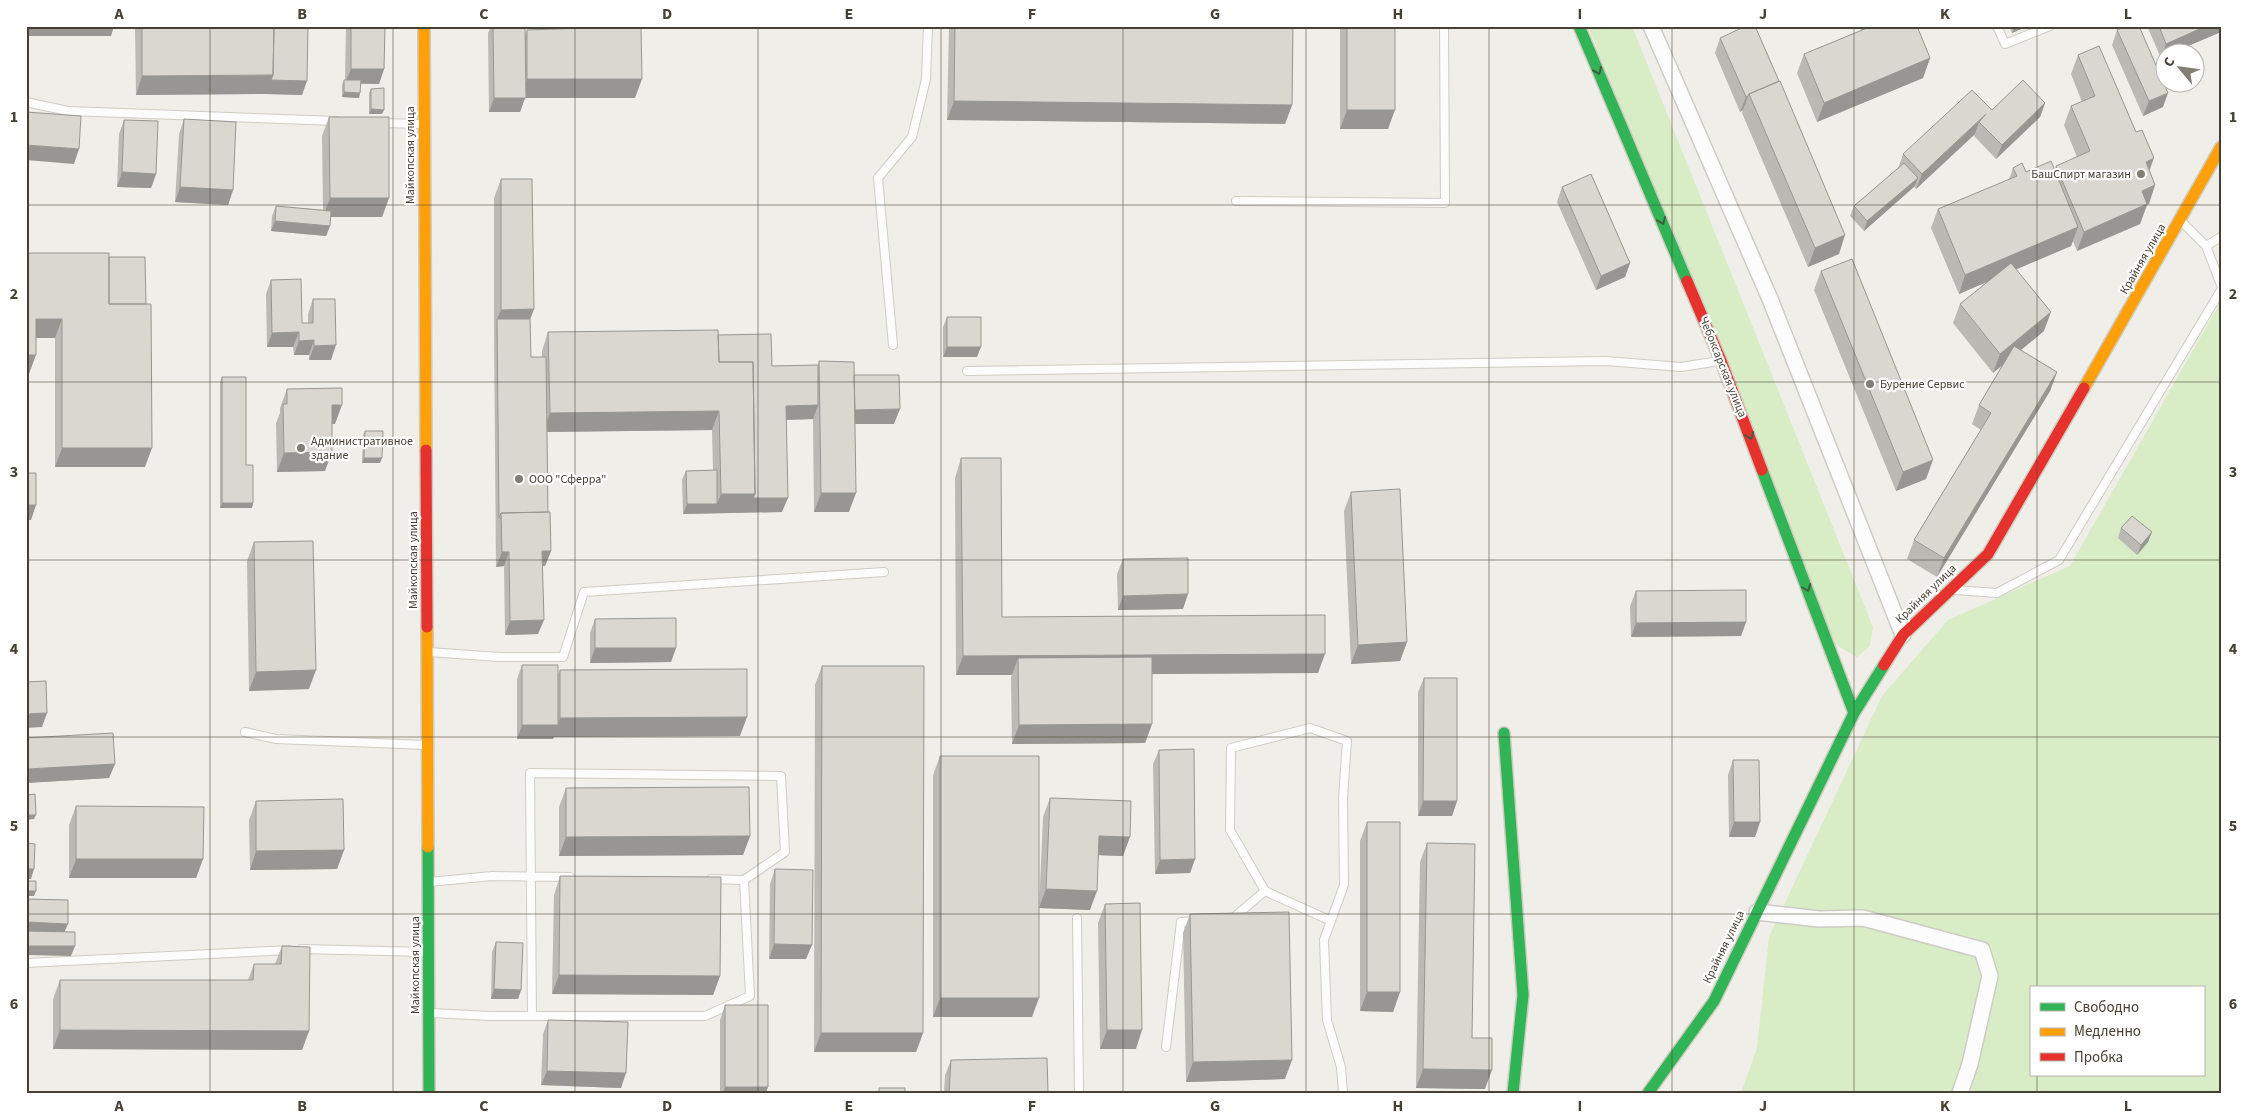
<svg xmlns="http://www.w3.org/2000/svg" width="2247" height="1119" viewBox="0 0 2247 1119" font-family="'Source Sans 3',sans-serif">
  <style>
    .green { fill: #d8ecc5; fill-rule: evenodd }
    .lines { fill: none; stroke-linecap: round; stroke-linejoin: round }
    .lane-casing { stroke: #ceccc5; stroke-width: 10 }
    .street-casing { stroke: #ceccc5; stroke-width: 18 }
    .fast-casing { stroke: #cfccbe; stroke-width: 14 }
    .slow-casing { stroke: #cfccbe; stroke-width: 14 }
    .jam-casing { stroke: #cfccbe; stroke-width: 14 }
    .lane { stroke: #fdfcfc; stroke-width: 8 }
    .street { stroke: #fdfcfc; stroke-width: 15 }
    .fast { stroke: #30b455; stroke-width: 11 }
    .slow { stroke: #ff9f0a; stroke-width: 11 }
    .jam { stroke: #e5322d; stroke-width: 11 }
    .wall { fill: #bbb9b3 }
    .shaded-wall { fill: #989692 }
    .building { fill: #d9d7d0; stroke: #989692 }
    .oneway { stroke: #405e3c }
    .grid { fill: none; stroke: #464133; stroke-width: 1; stroke-opacity: 0.55 }
    .poi-dot { fill: #827e72; stroke: #fff; stroke-width: 2 }
    .labels { text-anchor: middle; dominant-baseline: central; stroke-width: 4.5; stroke-linejoin: round; paint-order: stroke }
    .street-label { font-size: 12px; fill: #464133; stroke: #fff }
    .poi-label { font-size: 12px; fill: #464133; stroke: #fff; text-anchor: start }
    .neatline { fill: none; stroke: #464133; stroke-width: 2 }
    .grid-label { font-size: 16px; text-anchor: middle; font-weight: bold; fill: #464133 }
  </style>
  <rect width="100%" height="100%" fill="#f0eee8"/>
  <path class="green" d="M1588 26H1632L1873 627 1870 646 1857 657 1836 645Z
    M2221 301V1093H1741L1757 1048 1769 937 1882 696 1948 620 2070 566ZM2031 988H2203V1075H2031Z"/>
  <g class="lines">
    <defs>
      <path id="lane" d="M1997 26 2005 44 2050 26
        M26 102 68 111 337 121
        M378 123 424 124
        M1236 201 1445 203 1444 26
        M2182 222 2206 246 2221 285
        M2206 246 2221 237
        M893 345 878 178 912 137 926 79 928 26
        M967 371 1606 361 1681 367 1719 361
        M1955 590 1997 593 2059 560 2221 290
        M429 652 499 657H563L584 592 884 572
        M245 732 276 739 426 745
        M429 882 492 876 570 877
        M1265 891 1331 921
        M1077 918 1079 1093
        M1230 918H1233L1265 891 1230 830 1231 748 1310 728 1347 741 1343 798 1344 885 1324 940 1327 1020 1341 1067 1343 1093
        M301 949 426 952
        M26 963 289 950
        M431 1013 490 1016H705L750 996 744 880
        M532 1016 530 773 781 776 785 852 744 880 711 879
        M1166 1047 1181 922 1196 921"/>
      <path id="street" d="M1651 26 1770 299 1903 635
        M1757 912 1819 919 1863 918 1982 950 1990 976 1970 1064 1960 1093"/>
      <path id="fast" d="M1579 26 1687 281
        M1762 470 1854 713
        M1504 733 1523 995 1513 1093
        M428 847 429 1093
        M1648 1093 1714 1001 1854 713 1884 665"/>
      <path id="slow" d="M424 26 426 450
        M2084 388 2221 147
        M427 627 428 847"/>
      <path id="jam" d="M1687 281 1721 361 1762 470
        M426 450 427 627
        M1884 665 1903 635 1988 554 2084 388"/>
    </defs>
    <use href="#lane" class="lane-casing"/>
    <use href="#street" class="street-casing"/>
    <use href="#fast" class="fast-casing"/>
    <use href="#slow" class="slow-casing"/>
    <use href="#jam" class="jam-casing"/>
    <use href="#lane" class="lane"/>
    <use href="#street" class="street"/>
    <use href="#fast" class="fast"/>
    <use href="#slow" class="slow"/>
    <use href="#jam" class="jam"/>
  </g>
  <path class="wall" d="M135 26H308L302 95 266 94 136 95Z
    M346 26H385L384 69 379 84H361L359 98 342 97V85L344 80H345Z
    M491 26H525V34L527 30 635 98H525L520 112H489L488 33Z
    M949 26H1293L1292 105 1285 124 947 120Z
    M1340 26H1395L1388 129H1340Z
    M1859 26H1917L1930 58 1923 78 1817 122 1797 73 1804 54 1861 31Z
    M2009 26H2028L2012 33Z
    M2147 26H2221V32L2174 52H2164V57L2161 58Z
    M2117 30 2163 107 2143 116 2112 45Z
    M1720 38 1839 254 1808 267 1742 113 1743 110 1740 112 1715 53Z
    M2078 55 2150 171 2155 185 2140 224 2077 251 2073 241 2071 246 2016 269 2044 331 2021 350 2057 372 2050 391 1937 577 1907 559 1914 540 1981 430 1972 424 1979 405 2003 364 1993 373 1953 323 1960 304 1988 281 1959 294 1931 228 1938 209 2009 180 2013 168 2026 172 2054 170 2056 166 2077 157 2064 125 2071 106 2082 102 2071 74Z
    M371 89 382 114H369V93Z
    M2045 103 2040 117 1996 159 1974 136 1975 134 1916 189 1914 186 1864 231 1850 216 1854 206 1898 169 1903 154 1992 110Z
    M329 117 389 198 382 217H331L330 226 326 236 271 231 272 216 276 206 323 210 322 136Z
    M184 119 233 190 228 205 175 202 179 134Z
    M124 120 156 174 151 188 117 187 119 134Z
    M501 179 530 319 531 357H542V351L548 332 718 335 772 366 818 365 819 361 854 375 894 424H855L849 512H814L813 419 786 420 782 512 683 514 682 480 686 471 713 470 712 430 547 432 548 512 551 551 545 566H543L538 634 505 635 504 566 496 567 494 329V198Z
    M1562 187 1630 263 1625 277 1596 290 1557 202Z
    M26 253 109 257 145 467H55V338H36L29 374Z
    M1821 271 1926 479 1896 491 1814 290Z
    M271 280 302 323H308V314L313 299 331 360H309V355H294L293 347H267L266 294Z
    M947 317 977 357H943V327Z
    M222 377 246 465 253 503 252 508H220V382Z
    M287 389 335 424H332L325 471 277 472 276 423 280 413V408Z
    M365 431 380 463H362L363 435Z
    M961 458 1002 617 1318 673 1152 674V724L1145 743 1012 744 1011 677 1012 675H956L955 478Z
    M1351 492 1407 642 1400 661 1351 664 1344 511Z
    M2121 528 2152 532 2148 542 2137 555 2118 538Z
    M254 542 309 689 249 691 247 561Z
    M1123 559 1183 609 1118 610 1117 574Z
    M1636 591 1746 622 1741 636 1631 637 1630 606Z
    M595 619 676 648 671 662 590 663V633Z
    M522 665 558 674 560 670 740 736 554 737 553 739H517V679Z
    M822 666 923 1033 916 1052H814L815 685Z
    M1424 678 1457 801 1452 816H1418V692Z
    M26 738 115 764 109 778 26 783Z
    M1159 750 1195 859 1190 873 1155 874 1153 764Z
    M940 756 1032 1017H933V775Z
    M1733 760 1760 822 1755 837H1729L1728 775Z
    M566 788 750 836 743 855 559 856V807Z
    M1050 798 1123 856 1099 855 1090 910 1039 908 1043 817Z
    M256 801 344 850 337 869 250 870 249 820Z
    M76 806 203 859 196 878H69V825Z
    M1367 822 1400 992 1393 1012 1360 1011V841Z
    M1427 843 1472 1038 1485 1089 1416 1088 1420 862Z
    M775 869 806 959H769L770 884Z
    M560 876 720 976 713 995 552 994 554 895Z
    M1105 904 1136 1049H1100L1098 923Z
    M1190 914 1285 1079 1186 1082 1183 933Z
    M496 942 521 990 518 999H491L492 952Z
    M282 946 309 1031 302 1050 53 1049V999L60 980H248L254 964H275Z
    M725 1005 766 1093H720V1020Z
    M548 1020 621 1088 541 1085 543 1034Z
    M951 1060 1048 1092 1047 1093H944L945 1075Z"/>
  <path class="shaded-wall" d="M26 26H114L111 36H26Z
    M2015 26H2028L2012 33Z
    M2206 26H2221V32L2174 52H2164V57L2161 58 2166 44Z
    M1930 58 1923 78 1817 122 1824 103Z
    M351 69H384L379 84 345 83Z
    M273 75 307 81 302 95 266 94 136 95 142 76Z
    M527 79H642L635 98H525L520 112H489L494 98H521Z
    M344 92 360 93 359 98 342 97Z
    M2168 93 2163 107 2143 116 2149 101Z
    M1748 96 1743 110 1740 112 1746 97Z
    M954 101 1292 105 1285 124 947 120Z
    M2045 103 2040 117 1996 159 2002 145Z
    M371 109 384 110 382 114H369Z
    M1347 110H1395L1388 129H1340Z
    M1986 114 1979 122 1975 134 1916 189 1922 174Z
    M26 145 79 149 74 164 26 160Z
    M2154 158 2147 177 2146 162Z
    M122 172 156 174 151 188 117 187Z
    M1918 178 1914 187 1864 231 1867 221Z
    M2155 185 2149 204 2142 207 2147 204 2140 224 2077 251 2084 232 2142 191Z
    M180 187 233 190 228 205 175 202Z
    M330 198H389L382 217H323Z
    M275 221 330 226 326 236 271 231Z
    M2078 227 2071 246 1959 294 1965 275Z
    M1845 235 1839 254 1808 267 1815 248Z
    M1630 263 1625 277 1596 290 1601 276Z
    M534 309 527 328 497 319 501 310Z
    M2051 312 2044 331 1993 373 2000 354Z
    M36 319H62L55 338H29Z
    M299 332 293 347H267L272 333Z
    M314 340 309 355H294L299 341Z
    M336 345 331 360H309L314 346Z
    M947 347H981L977 357H943Z
    M26 355H36L29 374H26Z
    M2057 372 2050 391 1937 577 1944 558Z
    M332 405H342L335 424H325Z
    M818 405 813 419 781 420 786 406Z
    M900 409 894 424H848L853 410Z
    M719 411 712 430 543 432 550 413Z
    M62 448H152L145 467H55Z
    M332 452 325 471 277 472 284 453Z
    M364 458H382L380 463H362Z
    M1933 460 1926 479 1896 491 1903 472Z
    M821 493H856L849 512H814Z
    M721 494H755L788 498 782 512 683 514 687 504H717Z
    M222 503H253L252 508H220Z
    M26 505H36L31 520H26Z
    M2152 532 2148 542 2137 555 2141 545Z
    M542 551H551L545 566H537Z
    M502 552H509L504 566 496 567Z
    M1188 594 1183 609 1118 610 1123 596Z
    M544 620 538 634 505 635 510 621Z
    M1746 622 1741 636 1631 637 1636 623Z
    M1407 642 1400 661 1351 664 1358 645Z
    M595 648H676L671 662 590 663Z
    M1325 654 1318 673 1019 675 1018 658 1012 675H956L963 656Z
    M316 670 309 689 249 691 256 672Z
    M47 713 42 727 26 728V714Z
    M747 717 740 736 554 737 553 739H517L522 725H557L560 718Z
    M1152 724 1145 743 1012 744 1019 725Z
    M115 764 109 778 26 783V773L28 769Z
    M1423 801H1457L1452 816H1418Z
    M26 815H36L34 819 26 820Z
    M1734 822H1760L1755 837H1729Z
    M750 836 743 855 559 856 566 837Z
    M1099 836 1130 837 1123 856 1093 855Z
    M344 850 337 869 250 870 256 851Z
    M76 859H203L196 878H69Z
    M1195 859 1190 873 1155 874 1160 860Z
    M26 869H34L31 879H26Z
    M1046 889 1097 891 1090 910 1039 908Z
    M26 891H36L34 896H26Z
    M26 922 68 924 64 933 26 932Z
    M774 944 812 945 806 959H769Z
    M26 946H75L71 956 26 955Z
    M559 975 720 976 713 995 552 994Z
    M494 989 521 990 518 999H491Z
    M1367 992H1400L1393 1012 1360 1011Z
    M940 998H1039L1032 1017H933Z
    M60 1030 309 1031 302 1050 53 1049Z
    M1107 1030H1142L1136 1049H1100Z
    M821 1033H923L916 1052H814Z
    M1292 1060 1285 1079 1186 1082 1193 1062Z
    M1423 1069 1492 1070 1485 1089 1416 1088Z
    M547 1071 626 1073 621 1088 541 1085Z
    M725 1087H768L766 1093H723Z
    M1048 1092 1047 1093H990Z"/>
  <path class="building" d="M142 26H274L273 75 142 76Z
    M274 26H308L307 81 271 80 273 75Z
    M351 26H385L384 69H351Z
    M493 26H525L526 98H494Z
    M641 26 642 79H527V30Z
    M955 26H1293L1292 105 954 101Z
    M1347 26H1395V110H1347Z
    M1746 26H1755L1779 81 1749 94 1748 96 1746 97 1720 38Z
    M1872 26H1917L1930 58 1824 103 1804 54Z
    M2126 26H2139L2168 93 2149 101 2117 30Z
    M2159 26H2206L2166 44Z
    M2099 46 2136 132 2142 130 2154 158 2146 162 2155 185 2142 191 2147 204 2084 232 2056 166 2090 151 2071 106 2095 96 2078 55Z
    M344 80H361L360 93 344 92Z
    M2023 80 2045 103 2002 145 1979 122 1986 114 1922 174 1903 154 1972 90 1992 110Z
    M1780 81 1845 235 1815 248 1749 94Z
    M384 88V110L371 109V89Z
    M26 112 81 116 79 149 26 145Z
    M329 117H389V198H330Z
    M184 119 236 122 233 190 180 187Z
    M124 120 158 121 156 174 122 172Z
    M2051 161 2078 227 1965 275 1938 209 2017 176 2013 168 2022 163 2026 172Z
    M1904 163 1918 178 1867 221 1854 206Z
    M1591 174 1630 263 1601 276 1562 187Z
    M501 179H532L534 309 501 310Z
    M276 206 331 211 330 226 275 221Z
    M26 253H109V304H151L152 448H62V319H36V355H26Z
    M109 257H145L146 304H109Z
    M1852 259 1933 460 1903 472 1821 271Z
    M2011 263 2051 312 2000 354 1960 304Z
    M301 279 302 323H313V299H335L336 345 314 346V340L299 341V332L272 333 271 280Z
    M947 317H981V347H947Z
    M497 319H530L531 357H546L548 512 501 513 499 518Z
    M718 330 719 362H753L755 494H721L719 411 550 413 548 332Z
    M771 334 772 366 818 365V405L786 406 788 498H753L755 494 753 362H719L718 335Z
    M2014 346 2057 372 1944 558 1914 540 1991 413 1979 405Z
    M819 361 854 362 856 493H821Z
    M854 375H899L900 409 855 410Z
    M222 377H246V465H253V503H222Z
    M342 388V405H332V452L284 453 283 404H287V389Z
    M365 431H383L382 458H364Z
    M961 458H1001L1002 617 1325 615V654L963 656Z
    M717 470V504H687L686 471Z
    M26 473H36V505H26Z
    M1400 489 1407 642 1358 645 1351 492Z
    M550 512 551 551H542L544 620 510 621 509 552H502L501 513Z
    M2132 516 2152 532 2141 545 2121 528Z
    M313 541 316 670 256 672 254 542Z
    M1188 558V594L1123 596V559Z
    M1746 590V622L1636 623V591Z
    M676 618V648H595V619Z
    M1152 657V724L1019 725 1018 658Z
    M522 665H558V725H522Z
    M822 666H924L923 1033H821Z
    M747 669V717L560 718V670Z
    M1424 678H1457V801H1423Z
    M46 681 47 713 26 714V682Z
    M113 733 115 764 28 769 26 738Z
    M1194 749 1195 859 1160 860 1159 750Z
    M940 756H1039V998H940Z
    M1733 760H1759L1760 822H1734Z
    M749 787 750 836 566 837V788Z
    M35 794 36 815H26V795Z
    M1050 798 1131 801 1130 837 1099 836 1097 891 1046 889Z
    M343 799 344 850 256 851V801Z
    M76 806 204 807 203 859H76Z
    M1367 822H1400V992H1367Z
    M26 843 35 844 34 869H26Z
    M1427 843 1475 844 1472 1038H1492V1070L1423 1069Z
    M775 869 813 870 812 945 774 944Z
    M560 876 721 877 720 976 559 975Z
    M26 881H36V891H26Z
    M26 899 68 900V924L26 922Z
    M1140 903 1142 1030H1107L1105 904Z
    M1289 912 1292 1060 1193 1062 1190 914Z
    M26 931 75 932V946H26Z
    M496 942 523 943 521 990 494 989Z
    M282 946 310 947 309 1031 60 1030V980H253L254 964H281Z
    M725 1005H768V1087H725Z
    M548 1020 628 1022 626 1073 547 1071Z
    M1047 1058 1048 1092 949 1093 951 1060Z
    M879 1088H905V1093H879Z"/>
  <defs><path id="oneway-chevron" d="M-2-3.5L2.5 0L-2 3.5" fill="none" stroke-width="1.6" stroke-linecap="round" stroke-linejoin="round" transform="scale(1.25)"/></defs>
  <g class="oneway">
    <use href="#oneway-chevron" transform="translate(1598 71) rotate(67)"/>
    <use href="#oneway-chevron" transform="translate(1662 221) rotate(67)"/>
    <use href="#oneway-chevron" transform="translate(1750 436) rotate(69)"/>
    <use href="#oneway-chevron" transform="translate(1807 588) rotate(69)"/>
  </g>
  <path class="grid" d="M210 26V1093M393 26V1093M575 26V1093M758 26V1093M941 26V1093M1123 26V1093M1306 26V1093M1489 26V1093M1672 26V1093M1854 26V1093M2037 26V988M26 205H2221M26 382H2221M26 560H2221M26 737H2221M26 914H2221M2037 1075V1093"/>
  <g class="poi-dot">
    <circle cx="2141" cy="174" r="5"/>
    <circle cx="1870" cy="384" r="5"/>
    <circle cx="301" cy="448" r="5"/>
    <circle cx="519" cy="479" r="5"/>
  </g>
  <g class="labels">
    <g class="street-label">
      <text transform="translate(410 155) rotate(-90)">Майкопская улица</text>
      <text transform="translate(2143 259) rotate(-60)">Крайняя улица</text>
      <text transform="translate(1723 367) rotate(68)">Чебоксарская улица</text>
      <text transform="translate(413 560) rotate(-90)">Майкопская улица</text>
      <text transform="translate(1926 594) rotate(-44)">Крайняя улица</text>
      <text transform="translate(1724 947) rotate(-64)">Крайняя улица</text>
      <text transform="translate(415 965) rotate(-90)">Майкопская улица</text>
    </g>
    <g class="poi-label">
      <text x="2131" y="174" text-anchor="end">БашСпирт магазин</text>
      <text x="1880" y="384">Бурение Сервис</text>
      <text x="311" y="441">Административное<tspan x="311" dy="14">здание</tspan></text>
      <text x="529" y="479">ООО "Сферра"</text>
    </g>
  </g>
  <rect width="2247" height="1119" fill="none" stroke="#ffffff" stroke-width="55"/>
  <rect x="2030" y="986" width="175" height="90" fill="#ffffff" stroke="#b5b3ad"/>
  <rect x="2040" y="1003" width="25" height="8" fill="#30b455" stroke="#b5b3ad"/>
  <text x="2074" y="1012" font-size="15" fill="#464133">Свободно</text>
  <rect x="2040" y="1028" width="25" height="8" fill="#ff9f0a" stroke="#b5b3ad"/>
  <text x="2074" y="1036" font-size="15" fill="#464133">Медленно</text>
  <rect x="2040" y="1053" width="25" height="8" fill="#e5322d" stroke="#b5b3ad"/>
  <text x="2074" y="1062" font-size="15" fill="#464133">Пробка</text>
  <g transform="translate(2180 68) rotate(299)"><circle r="24" fill="#ffffff" stroke="#b5b3ad"/>
  <path d="M0-4L9 19L0 12L-9 19Z" fill="#827e72"/>
  <text y="-8" font-size="14" font-weight="bold" text-anchor="middle" fill="#464133">С</text>
  </g>
  <rect x="28" y="28" width="2192" height="1064" class="neatline"/>
  <g class="grid-label">
    <text x="119" y="19">A</text>
    <text x="302" y="19">B</text>
    <text x="484" y="19">C</text>
    <text x="667" y="19">D</text>
    <text x="849" y="19">E</text>
    <text x="1032" y="19">F</text>
    <text x="1215" y="19">G</text>
    <text x="1398" y="19">H</text>
    <text x="1580" y="19">I</text>
    <text x="1763" y="19">J</text>
    <text x="1945" y="19">K</text>
    <text x="2128" y="19">L</text>
    <text x="14" y="122">1</text>
    <text x="2233" y="122">1</text>
    <text x="14" y="299">2</text>
    <text x="2233" y="299">2</text>
    <text x="14" y="477">3</text>
    <text x="2233" y="477">3</text>
    <text x="14" y="654">4</text>
    <text x="2233" y="654">4</text>
    <text x="14" y="831">5</text>
    <text x="2233" y="831">5</text>
    <text x="14" y="1009">6</text>
    <text x="2233" y="1009">6</text>
    <text x="119" y="1111">A</text>
    <text x="302" y="1111">B</text>
    <text x="484" y="1111">C</text>
    <text x="667" y="1111">D</text>
    <text x="849" y="1111">E</text>
    <text x="1032" y="1111">F</text>
    <text x="1215" y="1111">G</text>
    <text x="1398" y="1111">H</text>
    <text x="1580" y="1111">I</text>
    <text x="1763" y="1111">J</text>
    <text x="1945" y="1111">K</text>
    <text x="2128" y="1111">L</text>
  </g>
</svg>
